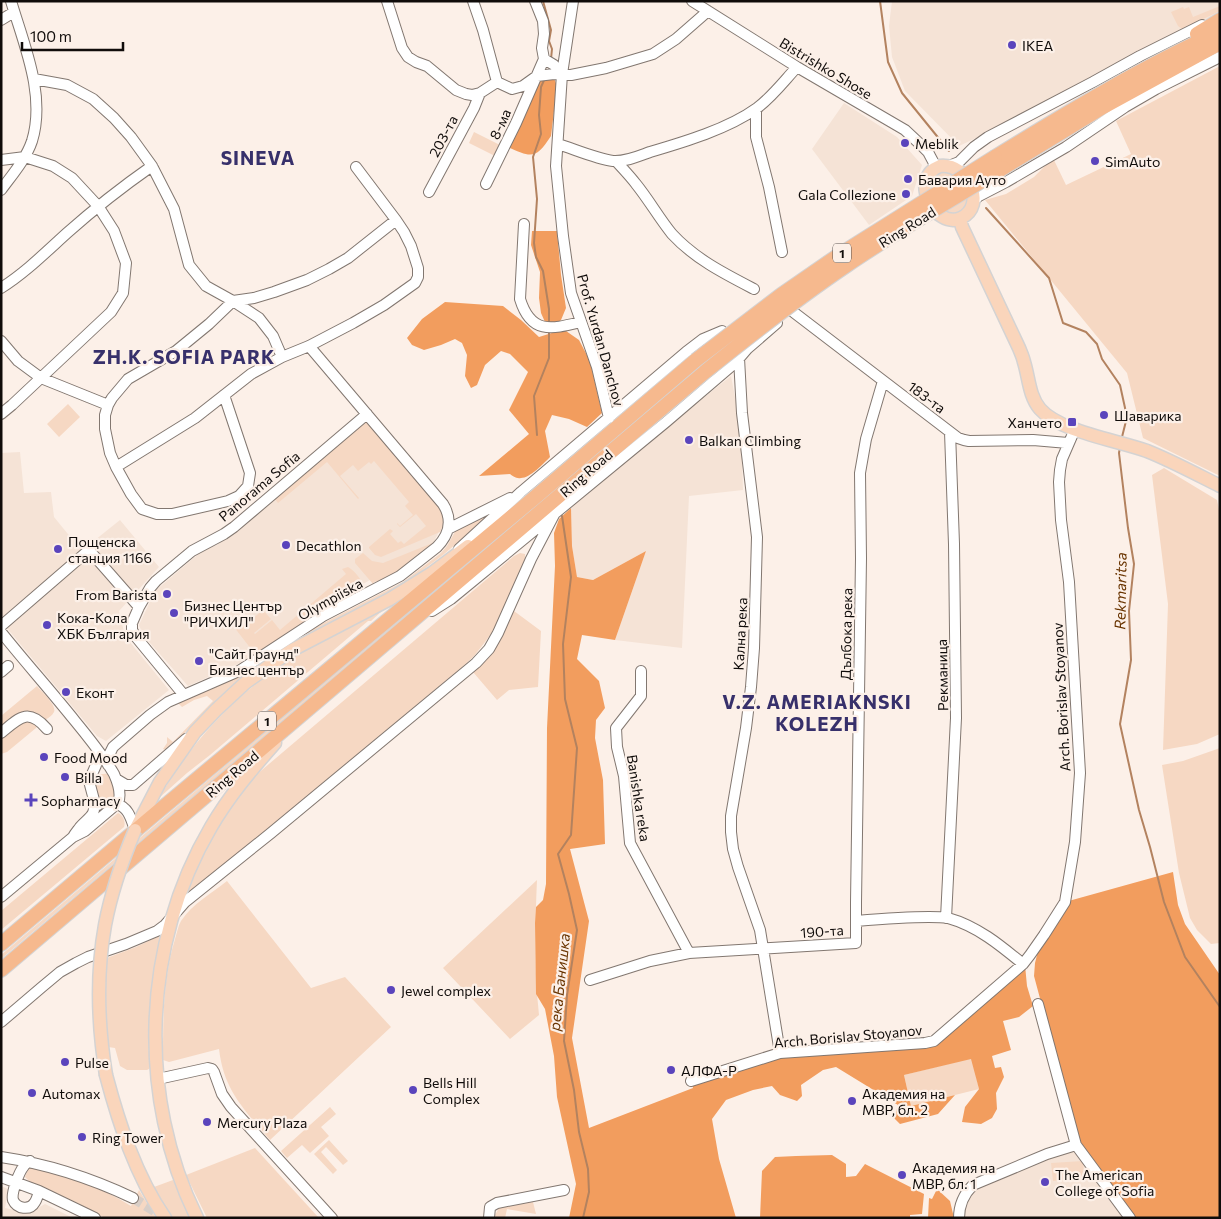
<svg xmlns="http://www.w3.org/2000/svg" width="1221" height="1219" viewBox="0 0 1221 1219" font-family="Commissioner,sans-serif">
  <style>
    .built { fill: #f5e3d6 }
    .green { fill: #f6d8c3 }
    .forest { fill: #f29d5e }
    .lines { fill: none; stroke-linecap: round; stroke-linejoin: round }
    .stream { stroke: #b3825f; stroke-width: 2 }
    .minor-tunnel { stroke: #d9cec7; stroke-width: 10; stroke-dasharray: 10 5; stroke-linecap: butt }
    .minor-casing { stroke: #827770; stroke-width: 12 }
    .major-casing { stroke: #d4d3d3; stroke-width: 15 }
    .highway-casing { stroke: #d4d3d3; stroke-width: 16 }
    .minor { stroke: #fff; stroke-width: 10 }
    .major { stroke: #fad5bb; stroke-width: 12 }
    .highway { stroke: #f6b98e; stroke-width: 14 }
    .major-bridge-casing { stroke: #d4d3d3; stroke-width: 15; stroke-linecap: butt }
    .highway-bridge-casing { stroke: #d4d3d3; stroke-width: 16; stroke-linecap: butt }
    .major-bridge { stroke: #fad5bb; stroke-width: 12 }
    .highway-bridge { stroke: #f6b98e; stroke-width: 14 }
    .poi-dot { fill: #5a44bc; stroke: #fcf0e8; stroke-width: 2 }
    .labels { text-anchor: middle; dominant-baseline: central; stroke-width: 4.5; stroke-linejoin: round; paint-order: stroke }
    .shield { fill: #fcf0e8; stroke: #57504d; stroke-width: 1 }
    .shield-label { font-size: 12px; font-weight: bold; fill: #100c0a }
    .poi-label { font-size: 14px; fill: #100c0a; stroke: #fcf0e8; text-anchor: start }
    .street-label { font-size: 14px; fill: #100c0a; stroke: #fcf0e8 }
    .water-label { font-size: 15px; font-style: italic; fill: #693400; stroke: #fcf0e8 }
    .district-label { font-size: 19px; font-weight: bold; letter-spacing: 1px; fill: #37306b; stroke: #fcf0e8 }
  </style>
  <rect width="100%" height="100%" fill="#fcf0e8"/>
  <path class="built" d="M892 1H1220V13L1186 28 1008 123 959 146 905 91 892 57 889 26Z
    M844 103 897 137 922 165 912 196 869 225 812 149Z
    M731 376 741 429 743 490 689 496 682 648 615 640 646 551 593 580 577 577 572 546 571 508 603 478Z
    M364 425 441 528 433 543 317 611 238 664 188 686 143 635 139 625 155 591 203 550 217 545 241 527Z
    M20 452 24 493 51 492 54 517 72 539 90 544 120 520 159 567 119 611 125 636 169 690 106 741 97 736 1 621V453Z
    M1075 1150 1127 1218H962L965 1203 971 1193 977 1188 1043 1159Z
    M1 1186 8 1189 5 1208 29 1213 45 1204 73 1218H1Z"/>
  <path class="green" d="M1220 6V11L1182 29 1178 26 1171 12 1183 7 1184 9 1189 7 1193 17Z
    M1220 66V476L1143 438 1127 373 985 200 1006 194 1034 177 1053 158 1066 185 1131 154 1116 121Z
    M474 132 500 145 495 156 469 143Z
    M944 171 953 173C959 182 971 194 966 205 965 208 961 211 958 213H949L941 208 931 186 936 175Z
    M68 404 80 417 59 437 47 424Z
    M366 422 368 423 439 506C443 515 445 524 440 532L381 557 375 555 369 548V547L390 529 393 531 390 534 398 543 401 541 404 544 426 526 416 514 400 527 397 524V523L400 526 413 515 405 506 409 502 374 461 371 464 369 462 358 471 353 465 340 476 359 498 358 499 327 462 278 503 275 499Z
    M1164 468 1217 500 1220 515V734L1197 744 1163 750 1168 604 1152 475Z
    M492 513 443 555 415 576 390 592 305 635 254 668 222 695 168 750H166L163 749 167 743V737L173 742 213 701 207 696 194 700 182 707 178 703 242 675 310 630 403 582 441 553 447 546 456 530Z
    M519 518 521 520 1 959V955Z
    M435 542C420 554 392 579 374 582L373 584 355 563V559L363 553 372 561 383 563Z
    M520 553 525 554V560L493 631 485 642 474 656 461 668 212 875 195 888 187 892 186 891C205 850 224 808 256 775L514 556Z
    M348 567C354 570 363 581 364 588L322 610 257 654H255L234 627 233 619 237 614 246 624 263 610 271 619 254 633 255 634 272 620 280 630 346 574 342 569Z
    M382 611 371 621H368L210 755 187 773 159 798C194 737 243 686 304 651 330 637 356 625 382 611Z
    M514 611 541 631 538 687 509 690 497 700 473 672 486 660Z
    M37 686C41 691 57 705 54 712 52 716 48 718 45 720L37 715 1 730V716Z
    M30 719 37 725 36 728 7 752 1 754V737L20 720Z
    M1220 748V943L1211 944 1197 930 1190 918 1179 873 1162 765 1183 761Z
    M101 774C104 774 106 773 109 775 114 780 119 799 111 803 100 809 92 785 95 778 97 775 98 775 101 774Z
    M118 813C123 815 126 822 124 827L1 930V911Z
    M537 880C535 925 534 970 539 1015L510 1039 443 968Z
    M227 881 311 988 345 977 391 1027 270 1140C244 1109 224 1091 219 1049L169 1062 163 1060C163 1020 163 978 175 939 177 933 178 926 181 921 192 904 212 893 227 881Z
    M157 937H159L161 940C154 969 149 998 149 1028 148 1041 149 1054 150 1067L149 1069 147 1070H127L120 1066 115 1048 108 1047C104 1017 104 987 107 958L136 947Z
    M972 1058 979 1089 911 1106 904 1075Z
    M330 1107 336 1114 321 1127 329 1136 310 1153 302 1145 287 1158 281 1151Z
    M329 1140 348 1161 343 1165 326 1147 321 1152 337 1170 333 1174 314 1154Z
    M255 1148 319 1218H207L186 1175Z
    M1083 1161 1084 1178 1053 1181 1051 1163Z
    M31 1167C66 1176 100 1186 131 1206L139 1190 156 1218H105L47 1189 30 1182 25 1177 28 1170Z
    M173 1180 191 1218H172L154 1187Z
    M533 1202 536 1214 507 1209 505 1218H496L495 1215 499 1208Z"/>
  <path class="forest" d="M554 78 557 86 551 136C536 159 532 158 508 147L540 79Z
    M532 231H557L561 275 566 308 561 320 556 324 545 322 541 313 539 298 540 272 531 245Z
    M445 302 503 306 521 320 539 337 555 332 566 331 579 340 590 361 602 413 587 427 569 419 552 415 545 431 550 457C543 464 530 478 521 478 516 479 513 476 510 474L479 476 529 434 509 410 528 372 510 354 501 351 485 365 477 385 471 388 465 376 467 355 462 343 455 339 441 345 424 350 412 345 407 338 422 319Z
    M571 508 572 546 577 577 593 580 646 551 615 640 582 635 577 659 599 681 605 708 596 720 595 738 603 780 605 844 570 849 589 921 572 1038 589 1128 693 1088 692 1083 780 1056 922 1047 1025 965 1027 986 1033 1006 1019 1017 1003 1021 1011 1050 992 1056 995 1068 1001 1067 1004 1077 996 1093 997 1109 992 1118 981 1124 962 1122 965 1107 979 1089 971 1059 904 1075 911 1106 955 1095 938 1114 900 1124 894 1118 898 1105 836 1067 823 1070 801 1085 802 1096 797 1101 780 1095 772 1086 753 1090 726 1100 712 1119 719 1159 736 1218H569L576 1184 557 1097 554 1056 545 1009 536 994 535 923 536 907 543 900 546 884 547 728 555 566 554 533 559 519Z
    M1173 872 1178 905 1185 924 1220 975V1218H1134L1079 1144 1034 976 1035 963 1038 951 1065 902Z
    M832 1155 846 1164V1177L856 1176 865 1164 924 1194 922 1214 910 1215V1218H760L762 1171 775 1157 796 1156Z
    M937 1189 950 1201 954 1218H928L929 1198 932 1199Z"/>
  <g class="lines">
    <path class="stream" d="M543 1 551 30 549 41 552 49 551 59
      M880 1 888 62 902 93 949 151
      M545 78 541 87 539 115 541 134 533 157 537 199 534 243 536 257 543 271 549 309V324
      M986 208 1049 278 1063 323 1086 332 1097 344 1102 359 1120 385 1127 417 1122 437
      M537 435 534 396 549 358V331
      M1120 447 1119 453 1128 528 1134 564 1129 611 1131 660 1120 724 1139 810 1150 847 1164 902 1185 957 1220 1007
      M562 516 571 577 563 644 565 699 577 748 571 835 558 854 569 894 577 930 567 995 564 1041 574 1090 579 1132 588 1169 589 1192 583 1218"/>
    <path class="minor-tunnel" d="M133 1198 164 1217"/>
    <defs>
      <path id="minor" d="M387 1 402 48 408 57 416 62 427 66 456 90 466 94 472 95 480 93 497 82
        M473 1 483 30 497 82
        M573 1 562 74 556 166 563 236 571 293 597 367 609 418
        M692 1 797 67 905 130 921 145 928 152 936 167
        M1 20 14 12
        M544 59 554 65 562 74
        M34 79 67 85 93 99 114 118 131 137 152 166 174 209 189 265 206 286 233 301 259 318 273 336 282 357
        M497 82 512 89 523 86 537 76 554 74 571 75 606 68 653 54 676 39 708 11
        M756 109V137L769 187 782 252
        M558 144C574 149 597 159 613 161 626 162 639 156 650 152 684 142 728 129 757 108 772 97 784 81 797 67
        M1 160 25 157 53 166 72 178 98 206 114 231 126 263 123 293 111 312 12 405 1 414
        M616 161C623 169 630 176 636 184 649 200 659 218 672 234 695 259 725 274 754 289
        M949 166 959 162 974 147 988 137 1093 82 1140 56 1202 25
        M486 184 516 123 544 59 542 48 544 34 543 21 535 1
        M1 190C12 175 26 159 32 141 46 95 24 45 11 1
        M429 192 474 108 480 93
        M973 201 979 196 1006 182 1066 147 1125 107 1156 89 1220 57
        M524 224 520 299C531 335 552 329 581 322
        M1 288C25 273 46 252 67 233 94 209 122 187 152 166
        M792 311 958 438 964 440 969 441 1033 440 1068 443
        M716 334 729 333 737 338 741 345V349L739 358 742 413 757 537 754 648 751 687 746 728 731 816V832L733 849 738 867 760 930 780 1053
        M1 341 18 361 41 378 108 405
        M224 395 250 473 248 486 239 496 228 501 172 514H157L142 509 131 494 116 467 110 453 105 429V415L108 405 112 398 128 379 176 351 209 324 233 301 254 298 274 292 307 280 329 269 348 258 396 220
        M116 467 195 418 251 374 282 357 309 346 353 323 384 305 415 283 418 277V268L411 246 404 232 396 220 356 167
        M448 529 510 498
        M459 549 521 492 686 352 703 339 722 331
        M432 611 451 599 666 422 735 363 747 349 777 323
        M1 626 89 550 139 607
        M1 632C25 662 51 691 75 721 89 738 103 755 114 774 118 783 122 794 118 803L85 831 73 837
        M641 671V696L616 728 617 747 624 776 630 843 689 953
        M1 672 8 666
        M183 694 136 637 132 630V623L139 607 150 588 156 581 192 551 224 534 234 527 367 414
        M1 733C19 718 28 707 47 729
        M108 765 109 755 113 747 150 715 168 702 239 671 323 616 400 576 437 547C449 535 453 520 443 504L309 346
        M116 779 126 785H133L186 739
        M117 804C129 808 131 819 135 830
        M98 805 94 800 89 781 96 765 99 752
        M1 897 73 837C75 833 78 830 80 827 90 816 96 816 94 800
        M946 918 956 718 954 544 950 432
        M856 921C880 919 904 917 929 917 935 917 942 917 948 918 977 926 1000 945 1023 964
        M590 980 650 961 689 953 856 943V902L861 558 860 473 866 439 883 381
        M1038 1004 1076 1145 1130 1218
        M1 1022 42 987 60 972 76 963 88 957 126 944 157 931 165 925 185 902 271 833 476 663 489 649 498 633 531 559 555 513
        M158 1079 208 1068 212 1069 214 1072 222 1094 231 1107 332 1218
        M691 1081 780 1053 925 1043 934 1041 1023 964 1030 955 1044 935 1065 902 1075 842 1080 773 1069 582 1061 520 1059 482 1060 470 1062 459 1075 429
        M1 1157C48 1164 91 1178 133 1198
        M30 1161C27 1163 25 1164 24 1166 19 1172 11 1193 13 1200 17 1209 30 1211 35 1202 37 1199 38 1195 39 1191
        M1 1177 39 1191 95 1218
        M489 1218 490 1207 497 1203 564 1190
        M959 1218C959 1205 964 1194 973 1185L1047 1154 1076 1145"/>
      <path id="major" d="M940 166C969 163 987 206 961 218 935 230 908 178 940 166Z
        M960 219 962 227 1019 348C1021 353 1023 357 1024 362 1029 378 1029 396 1040 409 1060 432 1117 440 1147 451 1172 461 1196 474 1220 486
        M135 830 160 782 195 732 216 710 245 683 266 668 292 650 390 599 432 573 468 546
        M106 1075C119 1124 136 1176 165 1218
        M197 1218C137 1097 142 944 211 827 229 796 252 769 275 743"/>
      <path id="highway" d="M1197 34 1220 20
        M995 157C1068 112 1142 67 1220 32
        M1003 168 1103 107 1220 43
        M1 944 161 809 533 499 696 360
        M1 970 706 371"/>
    </defs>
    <use href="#minor" class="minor-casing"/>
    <use href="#major" class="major-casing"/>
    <use href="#highway" class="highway-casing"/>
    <use href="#minor" class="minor"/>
    <use href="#major" class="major"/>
    <use href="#highway" class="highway"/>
    <defs>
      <path id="major-bridge" d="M106 1075C98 1026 96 975 105 925 111 893 122 861 135 830"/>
      <path id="highway-bridge" d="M696 360 781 295 839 255 995 157
        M706 371C752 334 798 298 847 265 897 231 951 200 1003 168"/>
    </defs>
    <use href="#major-bridge" class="major-bridge-casing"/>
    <use href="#highway-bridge" class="highway-bridge-casing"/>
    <use href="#major-bridge" class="major-bridge"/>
    <use href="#highway-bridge" class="highway-bridge"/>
  </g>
  <g class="poi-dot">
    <circle cx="1012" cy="45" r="5"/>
    <circle cx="905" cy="143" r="5"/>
    <circle cx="1095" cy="161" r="5"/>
    <circle cx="908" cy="179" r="5"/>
    <circle cx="906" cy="194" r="5"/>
    <circle cx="1104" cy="415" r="5"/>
    <rect x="1067" y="417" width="10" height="10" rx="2.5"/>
    <circle cx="689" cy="440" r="5"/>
    <circle cx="286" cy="545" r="5"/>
    <circle cx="58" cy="549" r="5"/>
    <circle cx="167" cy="594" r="5"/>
    <circle cx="174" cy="613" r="5"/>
    <circle cx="47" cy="625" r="5"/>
    <circle cx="199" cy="661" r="5"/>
    <circle cx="66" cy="692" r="5"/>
    <circle cx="44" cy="757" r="5"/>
    <circle cx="65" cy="777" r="5"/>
    <path d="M28.5 792.5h5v5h5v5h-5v5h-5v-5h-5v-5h5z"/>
    <circle cx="391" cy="990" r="5"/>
    <circle cx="65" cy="1062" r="5"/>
    <circle cx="671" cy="1070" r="5"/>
    <circle cx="413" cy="1090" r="5"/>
    <circle cx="32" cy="1093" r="5"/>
    <circle cx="852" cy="1101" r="5"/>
    <circle cx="207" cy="1122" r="5"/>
    <circle cx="82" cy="1137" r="5"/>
    <circle cx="902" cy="1175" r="5"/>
    <circle cx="1045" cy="1182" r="5"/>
  </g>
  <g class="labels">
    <g class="shield">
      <rect x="833" y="243.5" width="18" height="19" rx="4"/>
      <rect x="258" y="711.5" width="18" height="19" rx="4"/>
    </g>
    <g class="shield-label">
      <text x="842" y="253">1</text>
      <text x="267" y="721">1</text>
    </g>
    <g class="poi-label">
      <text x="1022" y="45">IKEA</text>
      <text x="915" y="143">Meblik</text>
      <text x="1105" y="161">SimAuto</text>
      <text x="918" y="179">Бавария Ауто</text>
      <text x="896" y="194" text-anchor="end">Gala Collezione</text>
      <text x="1114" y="415">Шаварика</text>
      <text x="1062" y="422" text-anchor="end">Ханчето</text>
      <text x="699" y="440">Balkan Climbing</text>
      <text x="68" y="541">Пощенска<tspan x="68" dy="16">станция 1166</tspan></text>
      <text x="296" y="545">Decathlon</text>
      <text x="157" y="594" text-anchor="end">From Barista</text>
      <text x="184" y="605">Бизнес Център<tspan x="184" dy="16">"РИЧХИЛ"</tspan></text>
      <text x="57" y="617">Кока-Кола<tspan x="57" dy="16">ХБК България</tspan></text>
      <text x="209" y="653">"Сайт Граунд"<tspan x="209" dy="16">Бизнес център</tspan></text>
      <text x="76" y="692">Еконт</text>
      <text x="54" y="757">Food Mood</text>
      <text x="75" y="777">Billa</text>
      <text x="41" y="800">Sopharmacy</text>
      <text x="401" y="990">Jewel complex</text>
      <text x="75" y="1062">Pulse</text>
      <text x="681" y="1070">АЛФА-Р</text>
      <text x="423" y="1082">Bells Hill<tspan x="423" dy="16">Complex</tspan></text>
      <text x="42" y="1093">Automax</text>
      <text x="862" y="1093">Академия на<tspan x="862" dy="16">МВР, бл. 2</tspan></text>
      <text x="217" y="1122">Mercury Plaza</text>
      <text x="92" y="1137">Ring Tower</text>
      <text x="912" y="1167">Академия на<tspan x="912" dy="16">МВР, бл. 1</tspan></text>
      <text x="1055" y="1174">The American<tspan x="1055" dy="16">College of Sofia</tspan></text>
    </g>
    <g class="street-label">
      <text transform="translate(826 68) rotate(31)">Bistrishko Shose</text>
      <text transform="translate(500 124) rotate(-65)">8-ма</text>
      <text transform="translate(443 136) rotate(-62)">203-та</text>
      <text transform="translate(907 227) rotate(-32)">Ring Road</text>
      <text transform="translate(601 340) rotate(74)">Prof. Yurdan Danchov</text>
      <text transform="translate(927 397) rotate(37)">183-та</text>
      <text transform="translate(586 473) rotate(-41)">Ring Road</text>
      <text transform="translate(259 486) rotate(-40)">Panorama Sofia</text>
      <text transform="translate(330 599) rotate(-29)">Olympiiska</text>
      <text transform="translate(740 634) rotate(-87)">Кална река</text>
      <text transform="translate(846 634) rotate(-89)">Дълбока река</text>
      <text transform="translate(942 675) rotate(-91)">Рекманица</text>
      <text transform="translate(1061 697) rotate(-93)">Аrch. Borislav Stoyanov</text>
      <text transform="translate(232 774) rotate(-40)">Ring Road</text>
      <text transform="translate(639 798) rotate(81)">Banishka reka</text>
      <text transform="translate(822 931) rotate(-4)">190-та</text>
      <text transform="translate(848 1036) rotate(-5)">Arch. Borislav Stoyanov</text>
    </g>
    <g class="water-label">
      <text transform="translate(1120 591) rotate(-89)">Rekmaritsa</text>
      <text transform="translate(559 982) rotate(-84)">река Банишка</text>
    </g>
    <g class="district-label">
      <text x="258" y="157">SINEVA</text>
      <text x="184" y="356">ZH.K. SOFIA PARK</text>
      <text x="817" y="701">V.Z. AMERIAKNSKI<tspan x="817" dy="22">KOLEZH</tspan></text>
    </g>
  </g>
  <rect width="1221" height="1219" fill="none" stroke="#100c0a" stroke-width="5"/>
  <path d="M22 42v8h101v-8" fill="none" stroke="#100c0a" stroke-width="2.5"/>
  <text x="30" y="42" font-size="15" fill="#100c0a" stroke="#fcf0e8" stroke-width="4" paint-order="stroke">100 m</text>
</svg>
